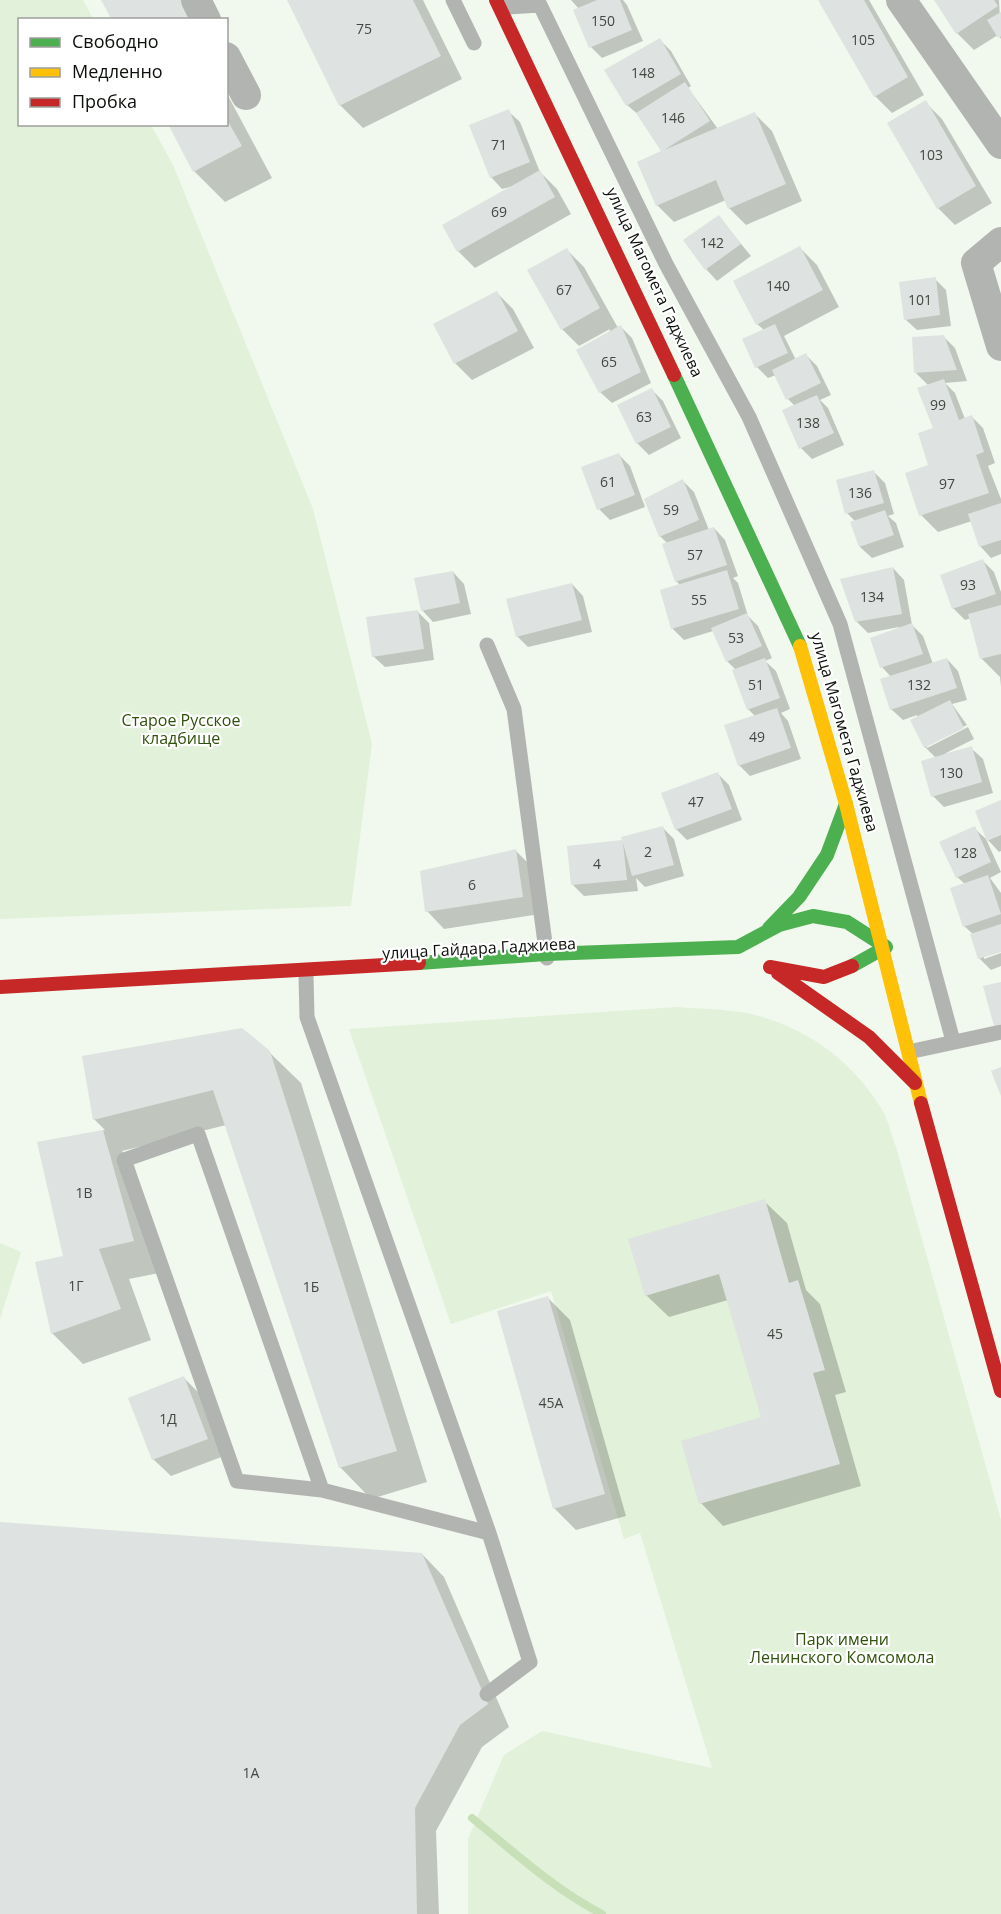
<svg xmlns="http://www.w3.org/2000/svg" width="1001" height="1914" viewBox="0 0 1001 1914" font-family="'Open Sans',sans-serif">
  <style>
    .green { fill: #e2f1d9 }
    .shadow { fill: #0003 }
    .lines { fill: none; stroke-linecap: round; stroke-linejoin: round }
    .stream { stroke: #c8e0b8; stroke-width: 8 }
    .building { fill: #dee2e0 }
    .lane { stroke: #b2b4b1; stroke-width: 15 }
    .street { stroke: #b2b4b1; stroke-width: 30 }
    .fast { stroke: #4caf50; stroke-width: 14 }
    .slow { stroke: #ffc107; stroke-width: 14 }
    .jam { stroke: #c62828; stroke-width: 14 }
    .labels { text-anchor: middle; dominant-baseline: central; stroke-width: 4.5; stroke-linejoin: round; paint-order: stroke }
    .number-label { font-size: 14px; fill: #444843 }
    .street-label { font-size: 16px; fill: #0c100a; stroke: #fff }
    .park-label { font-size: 16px; fill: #2f520a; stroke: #fff }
  </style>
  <rect width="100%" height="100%" fill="#f1f8ed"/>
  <path class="green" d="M0 0H83L93 19 20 20V124L151 125 173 165 313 509 372 744 351 906 0 919Z
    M677 1007C699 1009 723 1009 746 1013 803 1025 850 1058 881 1108 888 1119 891 1134 896 1147L1001 1520V1914H468V1839L504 1755 542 1731 712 1768 640 1533 624 1539 551 1291 451 1324 349 1029Z
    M0 1243 21 1252 0 1319Z"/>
  <path class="shadow" d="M288 0H423L462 79 363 128 340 105Z
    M571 0H623L627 5 643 41 602 58 591 47 579 9Z
    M820 0H869L924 95 892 113 875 96Z
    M936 0H999L1001 39 998 35 974 50 957 33Z
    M659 39 671 51 691 86 688 88 718 129 755 114 772 131 802 201 746 225 729 208 726 200 674 222 657 205 664 152 640 116 627 105Z
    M226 92 272 178 225 202 194 171 226 124Z
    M925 102 942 119 992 203 955 225 938 208Z
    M508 111 520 122 540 172 557 189 571 214 475 268 458 251 514 186 502 189 491 177Z
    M719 217 751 256 717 281 706 269Z
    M800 248 817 265 839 307 784 336 796 360 806 355 817 366 831 395 820 400 828 408 844 445 812 459 801 448 795 406 788 399 776 375 768 378 757 367 764 330 757 324Z
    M567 250 584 267 618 328 620 326 632 338 651 383 612 403 600 392 610 329 579 346 562 329Z
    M935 279 946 290 951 326 917 330 905 319Z
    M496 292 513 309 534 348 472 380 455 363 435 325Z
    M943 336 955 348 967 381 945 383 955 393 965 419 972 417 983 428 995 463 988 466 1001 499V554L991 558 980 546 972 521 938 532 921 515 935 429 929 386 916 373Z
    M652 390 663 401 681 438 649 455 637 443Z
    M619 455 630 466 645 507 610 520 599 509Z
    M873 471 885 483 894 514 888 516 896 523 904 547 872 558 860 547 856 522 847 513Z
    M683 481 694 492 709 530 714 528 725 540 738 576 733 578 738 583 748 616 758 626 772 658 765 661 776 671 790 709 781 713 788 721 801 759 750 776 739 765 755 716 748 709 736 670 727 661 713 631 684 640 672 628 680 585 676 581 668 544 660 536Z
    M983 561 994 572 1001 592V687L1000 677 982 659 971 618 965 620 953 608Z
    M893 568 904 580 912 625 923 636 933 664 947 659 958 671 967 700 952 704 967 725 927 744V748L968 727 974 739 944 754 971 748 983 759 993 793 944 807 933 796 936 758 925 747 917 715 903 720 891 709V677L882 667 899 627 868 633 856 621Z
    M453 572 464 584 471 614 433 622 422 610Z
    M572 584 583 596 592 632 528 647 517 636Z
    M418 612 429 623 434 660 385 667 373 656Z
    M718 774 729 785 742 820 687 840 676 829Z
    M1001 802V851L999 852 988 840Z
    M662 827 674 839 684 876 645 887 636 878 638 891 584 896 572 884 624 842Z
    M974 828 986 839 1001 872 990 878 1001 893V950L984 956V959L1001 953V966L991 970 979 958 973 934 964 926 965 884 957 877Z
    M516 851 533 868 540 914 444 929 427 911Z
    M269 1052 301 1083 427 1482 371 1499 340 1467 226 1125 122 1151 133 1162 164 1272 129 1279 151 1340 83 1364 52 1333 64 1258 39 1143 105 1130 94 1119Z
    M764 1201 787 1223 806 1290 820 1304 846 1392 835 1395 861 1486 723 1526 701 1503 763 1418 728 1300 669 1317 646 1295Z
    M548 1298 570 1320 626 1516 576 1530 554 1508Z
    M184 1378 201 1395 224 1456 171 1476 153 1459Z
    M0 1524 422 1554 444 1577 509 1727 482 1747 436 1831 439 1914H0Z"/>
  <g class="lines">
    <path class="stream" d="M472 1818C514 1852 554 1889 602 1914"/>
  </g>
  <path class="building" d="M101 0H182L193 20H112Z
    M287 0H413L441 56 339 106Z
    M597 0H620L632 30 589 48 573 10Z
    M818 0H864L908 77 874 97Z
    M934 0H994L998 6 956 34Z
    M1001 12V36L998 38 987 20Z
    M660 38 681 74 626 106 604 70Z
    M685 82 710 121 664 150 755 112 786 184 728 209 716 180 656 206 637 162 661 151 636 113Z
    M926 100 976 186 937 209 887 123Z
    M509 109 530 162 490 178 469 125Z
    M226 118 242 146 193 172 168 124H226Z
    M540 170 555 197 457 252 442 225Z
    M719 215 741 244 705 270 683 240Z
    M800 246 823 290 756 325 733 281Z
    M567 248 600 308 561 330 527 270Z
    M936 277 940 315 904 320 899 282Z
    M497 291 518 331 454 364 433 324Z
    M775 324 788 353 755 368 742 339Z
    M621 325 641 372 599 393 576 350Z
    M944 335 957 370 914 373 912 337Z
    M806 353 821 383 786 400 772 370Z
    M944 379 959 420 972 415 984 452 976 455 989 493 919 516 905 473 928 465 918 433 933 428 917 388Z
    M652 388 671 427 636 444 617 405Z
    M817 395 834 433 799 449 782 410Z
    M619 453 635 495 597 510 581 467Z
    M874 470 884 503 845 514 836 480Z
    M683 479 699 520 659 537 644 499Z
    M1001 503V540L979 547 968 514Z
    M885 510 894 535 859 547 850 522Z
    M714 527 727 565 675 582 662 544Z
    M983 559 996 594 952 609 940 575Z
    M893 567 902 614 855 622 840 579Z
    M727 570 739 609 671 629 660 590Z
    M453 571 460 603 421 611 414 578Z
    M572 583 582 620 516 637 506 599Z
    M1001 605V654L980 659 968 614Z
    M418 610 424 649 372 657 366 617Z
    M747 613 762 646 726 662 711 628Z
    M912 623 923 654 880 668 870 638Z
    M765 658 780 698 747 710 732 670Z
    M947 658 957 688 890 710 880 679Z
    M950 700 964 728 924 748 910 720Z
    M777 708 791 748 738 766 724 725Z
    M972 746 982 782 931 797 921 761Z
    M718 772 732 809 675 830 661 793Z
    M1001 800V835L987 841 975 811Z
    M663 826 674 865 632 876 623 843 627 880 571 885 567 846 622 840 621 837Z
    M975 826 991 862 956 878 939 842Z
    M516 849 523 897 425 912 420 871Z
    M988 875 1001 914 963 927 950 888Z
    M1001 924V952L978 959 970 934Z
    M1001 982V1024L994 1026 983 986Z
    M242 1028 270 1051 397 1451 339 1468 213 1090 93 1120 82 1056Z
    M1001 1067V1096L991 1071Z
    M103 1130 134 1241 99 1249 121 1309 51 1334 35 1262 63 1256 37 1142Z
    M765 1199 789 1283 798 1280 825 1370 813 1373 840 1464 699 1504 681 1441 761 1417 719 1274 645 1296 628 1239Z
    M548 1296 605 1494 553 1509 497 1311Z
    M184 1376 208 1439 152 1460 128 1398Z
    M0 1522 422 1553 488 1704 460 1725 415 1808 417 1914H0Z"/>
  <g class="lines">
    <path class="lane" d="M453 0 474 43
      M507 7 540 5 666 264 749 417 840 624 953 1041
      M487 645 514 709 547 958
      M306 976 307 1017 489 1533 530 1662 487 1694
      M913 1051 1001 1032
      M322 1490 237 1481 124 1160 198 1134 322 1490 489 1533"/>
    <path class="street" d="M196 0 206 20
      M901 0 1001 144
      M226 57 246 95
      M1001 242 976 263 1001 346"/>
    <path class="fast" d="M674 375 800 646
      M769 928 799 897 827 855 846 804
      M419 963 546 954 738 947 779 925 813 916 847 922 886 947 852 966"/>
    <path class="slow" d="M800 646 846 804 921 1103"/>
    <path class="jam" d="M496 0 674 375
      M770 967 824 977 852 966
      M778 973 869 1037 915 1083
      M0 987 419 963
      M921 1103 1001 1391"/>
  </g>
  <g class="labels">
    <g class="number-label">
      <text x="603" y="20">150</text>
      <text x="364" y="28">75</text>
      <text x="863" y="39">105</text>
      <text x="643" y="72">148</text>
      <text x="673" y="117">146</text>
      <text x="499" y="144">71</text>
      <text x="931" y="154">103</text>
      <text x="499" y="211">69</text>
      <text x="712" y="242">142</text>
      <text x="778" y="285">140</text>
      <text x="564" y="289">67</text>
      <text x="920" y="299">101</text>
      <text x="609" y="361">65</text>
      <text x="938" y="404">99</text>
      <text x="644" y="416">63</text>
      <text x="808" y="422">138</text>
      <text x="608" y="481">61</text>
      <text x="947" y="483">97</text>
      <text x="860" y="492">136</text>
      <text x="671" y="509">59</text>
      <text x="695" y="554">57</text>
      <text x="968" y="584">93</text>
      <text x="872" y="596">134</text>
      <text x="699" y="599">55</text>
      <text x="736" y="637">53</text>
      <text x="756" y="684">51</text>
      <text x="919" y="684">132</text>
      <text x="757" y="736">49</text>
      <text x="951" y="772">130</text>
      <text x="696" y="801">47</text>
      <text x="648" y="851">2</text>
      <text x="965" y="852">128</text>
      <text x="597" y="863">4</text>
      <text x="472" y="884">6</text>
      <text x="84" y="1192">1В</text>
      <text x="76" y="1285">1Г</text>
      <text x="311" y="1286">1Б</text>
      <text x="775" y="1333">45</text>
      <text x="551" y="1402">45А</text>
      <text x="168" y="1418">1Д</text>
      <text x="251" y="1772">1А</text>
    </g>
    <g class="street-label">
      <text transform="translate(655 282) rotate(65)">улица Магомета Гаджиева</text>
      <text transform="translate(845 732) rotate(74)">улица Магомета Гаджиева</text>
      <text transform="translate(479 948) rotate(-3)">улица Гайдара Гаджиева</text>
    </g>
    <g class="park-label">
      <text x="181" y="720">Старое Русское<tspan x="181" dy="18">кладбище</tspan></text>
      <text x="842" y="1639">Парк имени<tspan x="842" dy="18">Ленинского Комсомола</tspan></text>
    </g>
  </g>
  <rect x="18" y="18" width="210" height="108" fill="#ffffff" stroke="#9e9f9d" stroke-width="1.5"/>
  <rect x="30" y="38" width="30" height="9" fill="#4caf50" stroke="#9e9f9d" stroke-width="1.5"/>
  <text x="72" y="48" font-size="18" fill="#0c100a">Свободно</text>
  <rect x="30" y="68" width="30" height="9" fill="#ffc107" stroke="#9e9f9d" stroke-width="1.5"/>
  <text x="72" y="78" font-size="18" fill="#0c100a">Медленно</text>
  <rect x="30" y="98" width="30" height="9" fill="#c62828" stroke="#9e9f9d" stroke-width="1.5"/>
  <text x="72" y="108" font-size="18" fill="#0c100a">Пробка</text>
</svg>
